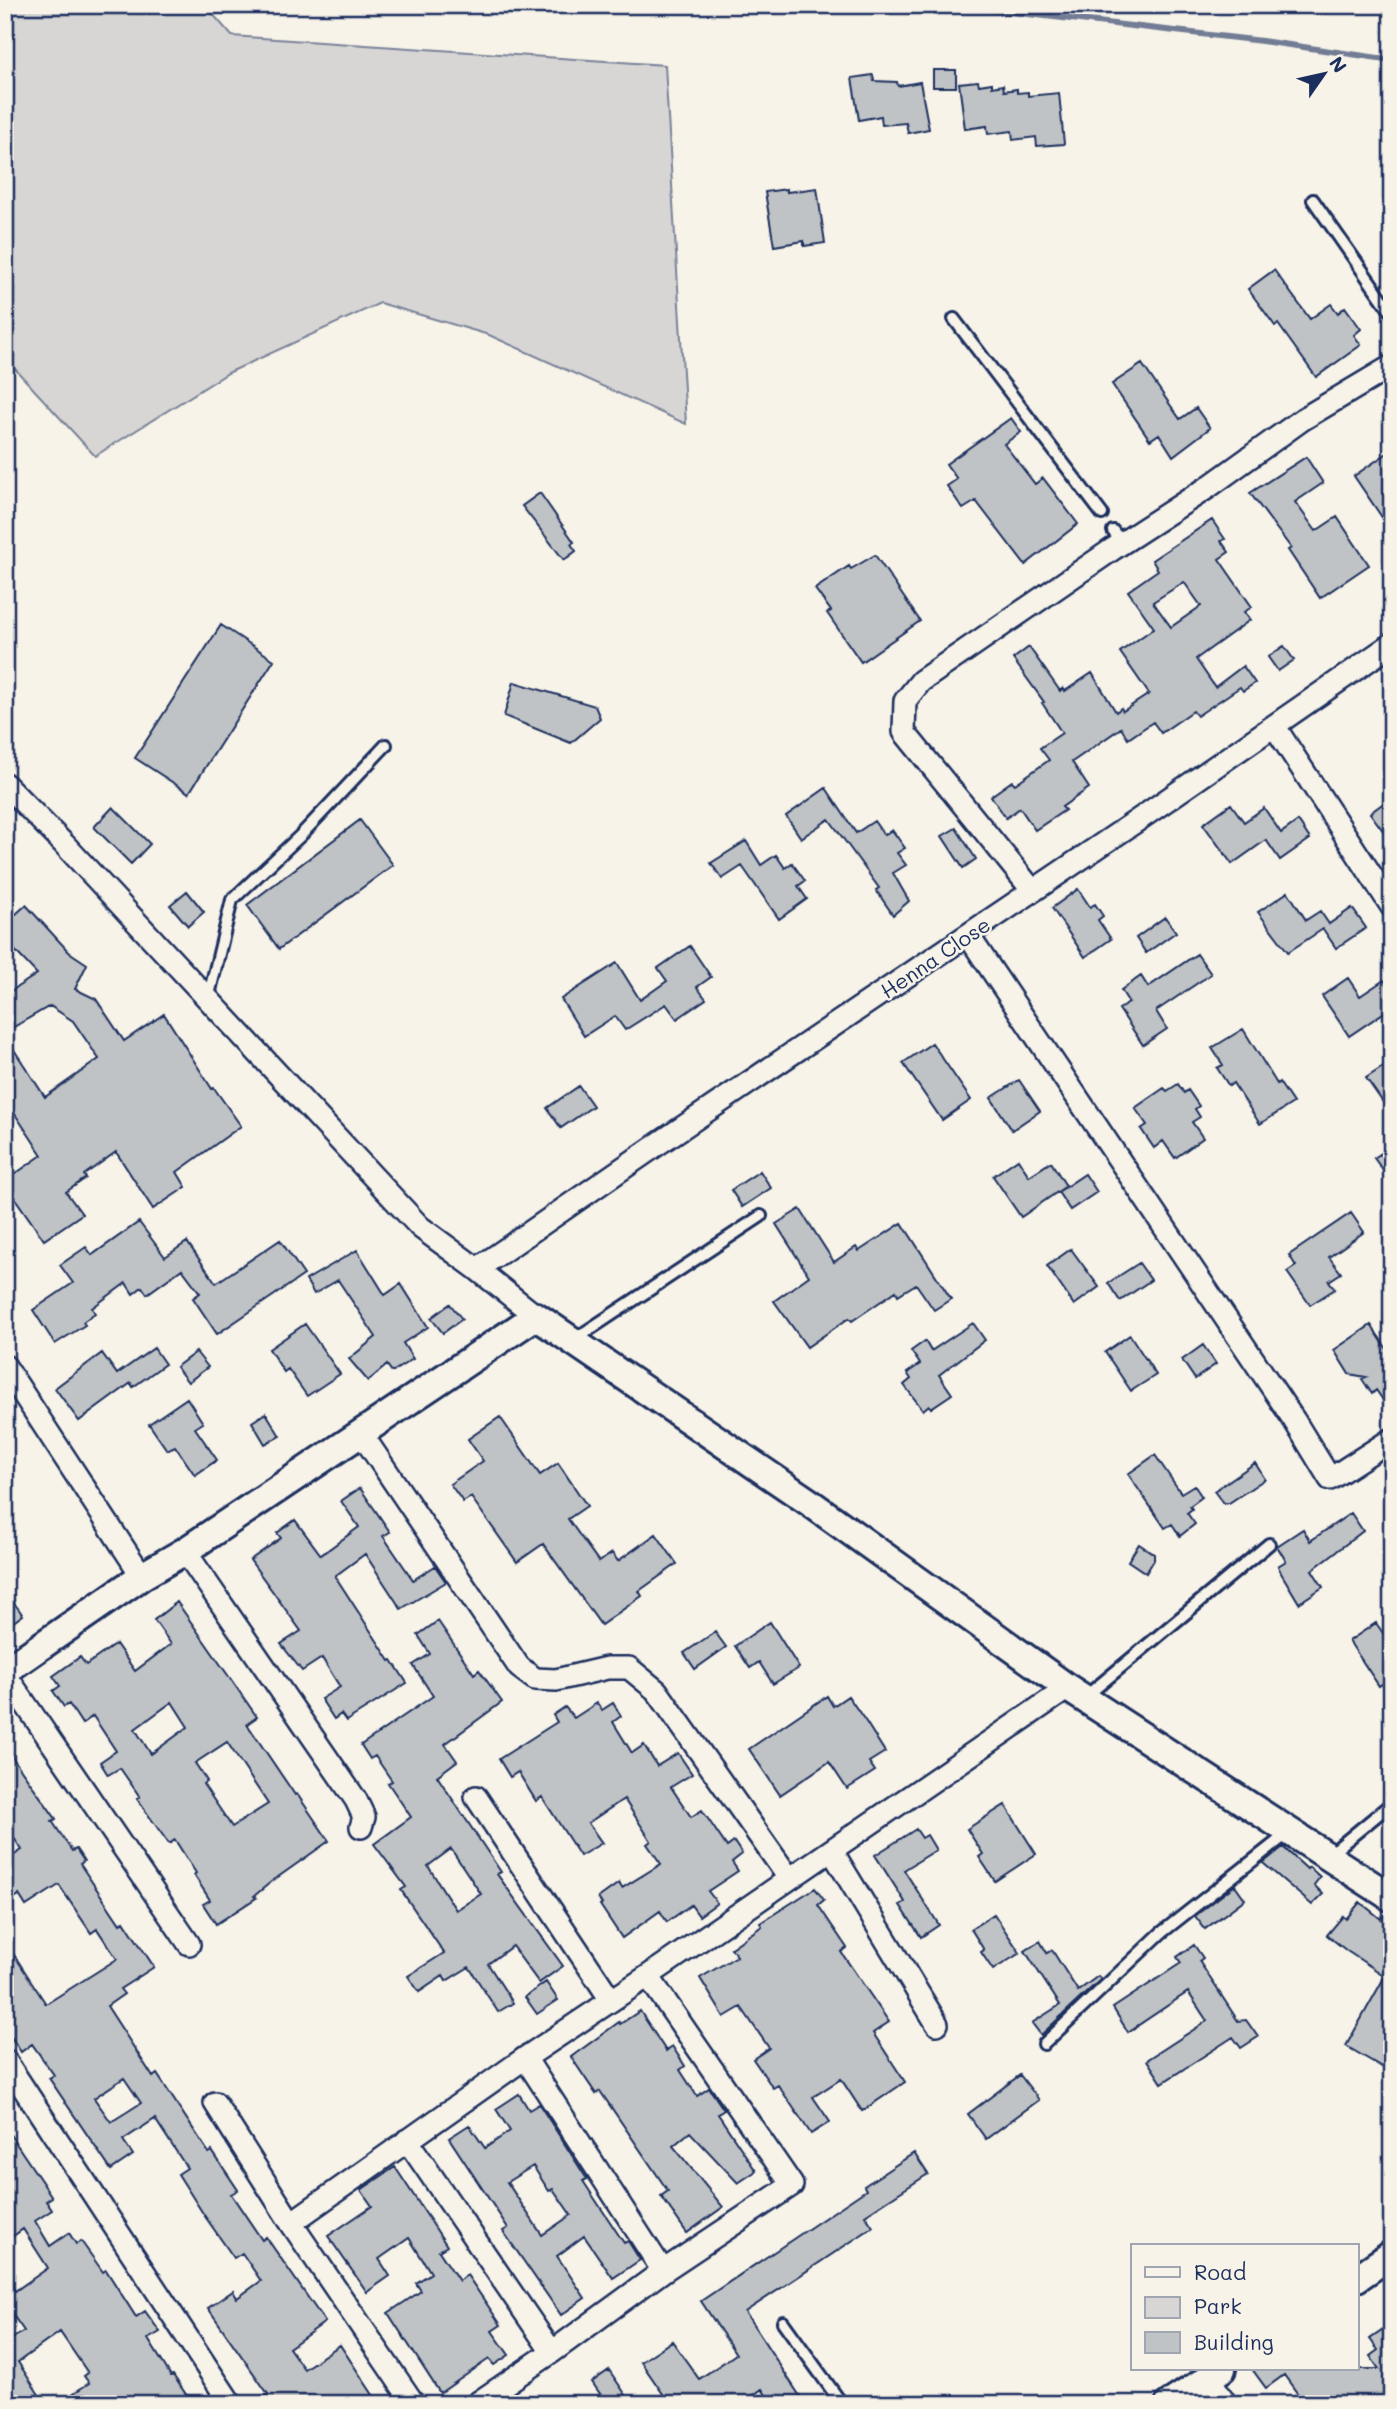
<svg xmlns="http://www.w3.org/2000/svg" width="1397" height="2409" viewBox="0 0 1397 2409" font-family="Mali,sans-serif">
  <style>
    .green { fill: #d7d6d4; stroke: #798299; stroke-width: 2 }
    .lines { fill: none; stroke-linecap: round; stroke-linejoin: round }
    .stream { stroke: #727c95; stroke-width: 6 }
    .building { fill: #c0c3c5; stroke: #1b2f5e; stroke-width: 2; fill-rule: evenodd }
    .service-casing { stroke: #1b2f5e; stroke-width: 16 }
    .minor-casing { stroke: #1b2f5e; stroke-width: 26 }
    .tertiary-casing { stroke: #1b2f5e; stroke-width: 32 }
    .service { stroke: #f7f3e8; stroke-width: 10 }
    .minor { stroke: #f7f3e8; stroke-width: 21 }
    .tertiary { stroke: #f7f3e8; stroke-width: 26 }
    .labels { text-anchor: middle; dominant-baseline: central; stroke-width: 5; stroke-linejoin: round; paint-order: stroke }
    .street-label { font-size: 21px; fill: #1b2f5e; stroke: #f7f3e8 }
  </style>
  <rect width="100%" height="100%" fill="#f7f3e8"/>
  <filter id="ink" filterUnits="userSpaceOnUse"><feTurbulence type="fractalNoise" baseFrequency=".0143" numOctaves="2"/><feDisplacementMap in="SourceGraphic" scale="14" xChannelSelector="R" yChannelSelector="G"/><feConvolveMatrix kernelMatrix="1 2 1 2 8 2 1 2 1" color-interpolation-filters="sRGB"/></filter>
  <g filter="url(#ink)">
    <path class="green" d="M5 5H205L232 36 665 65 686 424 489 335 380 303 228 373 95 456 5 358Z"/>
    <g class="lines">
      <path class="stream" d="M950 5 1262 41 1392 60"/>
    </g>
    <path class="building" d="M933 70H956V87H933Z
      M873 75 874 81 897 82 898 86 920 82 929 129 908 133 906 123 882 125 881 116 859 120 852 78Z
      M978 81 979 85 992 83V87L1003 85 1004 91 1017 89V93L1028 92V96L1059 93 1064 144 1037 146 1036 137 1013 140 1012 131 988 134 987 126 965 129 959 83Z
      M817 188 825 243 804 246V241L774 246 765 192 787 189V192Z
      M1274 270 1310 319 1331 304 1338 313 1345 307 1361 329 1354 335 1361 345 1316 377 1278 324 1275 326 1248 289Z
      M1142 364 1180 419 1196 408 1210 428 1173 456 1159 434 1150 440 1112 384Z
      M1011 418 1021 432 1004 444 1035 484 1043 478 1078 524 1025 565 976 501 963 509 947 486 957 479 946 464Z
      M1392 450V532L1354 476Z
      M1306 457 1323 483 1295 502 1316 531 1337 517 1369 565 1320 598 1288 550 1291 548 1250 493Z
      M540 493 574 542 571 544 576 551 564 560 522 506Z
      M1212 520 1225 539 1221 541 1229 552 1219 559 1252 607 1244 612 1250 620 1196 659 1215 687 1243 666 1255 683 1243 691 1240 687 1197 716 1193 711 1161 733 1153 722 1128 739 1121 728 1072 762 1089 788 1062 807 1065 810 1035 830 1020 808 1006 818 991 796 1012 781 1015 784 1049 760 1040 748 1062 733 1042 703 1044 702 1013 659 1029 647 1060 691 1063 688 1065 691 1092 673 1116 712 1121 708 1123 711 1149 694 1120 652 1154 628 1128 591 1158 570 1152 560ZM1184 582 1201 606 1171 627 1153 602Z
      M875 555 920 621 861 662 827 613 831 611 815 589 849 566 851 569Z
      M221 625 274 660 189 793 135 758Z
      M1284 646 1294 660 1278 671 1268 657Z
      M514 682 595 706 600 718 571 743 504 716Z
      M826 788 856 833 874 821 884 835 892 830 905 848 897 853 906 865 893 873 909 901 893 915 876 890 879 888 829 819 801 838 786 816Z
      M1392 797V843L1370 813Z
      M1231 804 1244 822 1264 808 1281 833 1298 821 1310 839 1280 860 1266 840 1232 864 1203 824Z
      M113 807 150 844 131 864 94 827Z
      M360 820 393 865 279 949 247 905Z
      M956 828 976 859 963 868 942 836Z
      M746 841 761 865 776 855 785 868 792 863 805 881 798 886 807 899 779 919 742 866 722 879 711 863Z
      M1078 889 1090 907 1095 904 1103 916 1098 920 1111 939 1085 957 1052 908Z
      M187 891 204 912 188 926 170 905Z
      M1288 892 1306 920 1320 911 1329 924 1352 908 1366 928 1336 948 1323 929 1288 952 1258 912Z
      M26 905 69 952 87 964 75 989 96 999 124 1041 164 1014 212 1089 214 1088 241 1126 177 1172 186 1187 153 1209 116 1152 84 1175 86 1178 66 1192 82 1214 44 1240 5 1184V1181L42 1155 5 1099V1036L45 1097 99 1059 73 1021 50 1006 5 1032V995L37 974 5 940V936L12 930 6 923Z
      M1165 917 1176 932 1146 953 1136 938Z
      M690 946 711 977 697 987 706 999 677 1019 666 1004 625 1030 615 1016 584 1036 561 999 617 963 640 1000 667 981 658 968Z
      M1197 954 1211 974 1156 1011 1167 1029 1143 1045 1119 1009 1129 1003 1121 990 1141 976 1148 987Z
      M1348 978 1360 996 1384 980 1392 991V1007L1349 1036 1322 996Z
      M1243 1029 1277 1084 1279 1082 1293 1103 1260 1124 1233 1083 1229 1086 1217 1068 1223 1065 1212 1048Z
      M932 1043 971 1100 942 1120 903 1063Z
      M1392 1061V1115L1366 1078Z
      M1019 1080 1040 1111 1012 1130 991 1098Z
      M1178 1084 1184 1093 1188 1090 1199 1106 1195 1109 1200 1117 1192 1122 1203 1138 1175 1158 1163 1141 1154 1148 1141 1129 1147 1125 1135 1108 1164 1088 1167 1091Z
      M579 1086 593 1106 561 1128 547 1108Z
      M1392 1146V1183L1374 1158Z
      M1018 1159 1029 1176 1051 1162 1066 1186 1021 1217 993 1176Z
      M760 1171 771 1188 742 1207 731 1190Z
      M1085 1174 1097 1192 1070 1210 1058 1192Z
      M800 1209 834 1262 856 1247 859 1251 902 1223 951 1299 934 1310 916 1284 898 1295 896 1291 852 1321 849 1318 807 1347 774 1301 809 1276 776 1224Z
      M1351 1213 1364 1232 1329 1257 1341 1273 1329 1281 1335 1289 1310 1305 1287 1272 1296 1266 1289 1255Z
      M139 1222 165 1257 187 1242 216 1283 280 1240 304 1275 217 1334 193 1298 200 1293 182 1269 147 1294 142 1287 133 1294 126 1283 92 1308 95 1313 83 1322 85 1325 55 1344 33 1310 73 1283 60 1265 86 1247 92 1255Z
      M1071 1249 1099 1287 1074 1305 1047 1266Z
      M357 1250 385 1295 401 1284 428 1327 403 1343 413 1359 392 1372 387 1365 368 1381 349 1359 376 1337 338 1280 314 1294 306 1280Z
      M1139 1263 1151 1280 1120 1301 1108 1283Z
      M450 1304 462 1319 443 1333 431 1318Z
      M973 1323 985 1340 939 1375 952 1394 931 1408 929 1405 923 1410 904 1385 911 1379 907 1373 920 1364 911 1351 925 1341 931 1351Z
      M305 1324 340 1374 307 1396 288 1369 284 1372 269 1349Z
      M1371 1325 1391 1355 1385 1359 1392 1369V1413L1376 1390 1372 1394 1362 1379 1366 1377 1349 1374 1334 1350Z
      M1130 1335 1156 1375 1131 1391 1105 1352Z
      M1203 1345 1216 1364 1195 1379 1182 1360Z
      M154 1348 165 1364 133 1387 131 1383 79 1421 55 1388 102 1353 117 1374Z
      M196 1352 208 1367 188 1382 176 1367Z
      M187 1398 203 1423 195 1428 217 1460 195 1475 175 1446 167 1450 149 1424Z
      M266 1413 280 1436 265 1444 252 1422Z
      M500 1417 540 1475 558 1463 587 1506 568 1519 599 1562 612 1553 618 1561 656 1534 677 1564 639 1591 642 1596 601 1625 543 1544 517 1562 471 1497 463 1502 450 1484 483 1461 468 1439Z
      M1155 1455 1181 1493 1194 1485 1202 1497 1190 1506 1192 1509 1187 1513 1195 1524 1180 1536 1172 1524 1165 1528 1128 1474Z
      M1255 1463 1265 1479 1229 1503H1223L1214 1491Z
      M360 1488 390 1532 383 1536 413 1580 435 1566 446 1582 401 1609 365 1554 335 1576 390 1661 392 1660 407 1683 346 1721 341 1714 334 1719 321 1699 340 1687 322 1658 302 1671 281 1644 301 1631 250 1560 281 1538 277 1533 295 1520 321 1555 359 1527 341 1501Z
      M1351 1513 1363 1531 1312 1570 1323 1587 1299 1603 1281 1573 1278 1566 1286 1561 1277 1546 1303 1529 1310 1541Z
      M1139 1544 1154 1554V1560L1146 1573 1128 1561Z
      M5 1591 23 1615 5 1628Z
      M177 1602 257 1717 247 1724 295 1795 297 1794 329 1841 271 1882 254 1896 256 1898 216 1924 203 1904 210 1900 194 1875 196 1873 175 1840 169 1844 137 1799 140 1797 120 1768 108 1775 100 1762 116 1751 93 1716 82 1724 69 1704 64 1707 53 1691 60 1686 53 1676 80 1657 86 1665 116 1644 135 1671 171 1644 154 1620ZM172 1702 188 1727 151 1754 135 1729ZM227 1742 268 1804 232 1827 203 1784 207 1781 195 1763Z
      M438 1621 474 1674 479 1670 502 1702 445 1744 457 1761 437 1776 501 1872 497 1874 563 1966 539 1983 512 1946 488 1964 513 2003 498 2012 469 1967 446 1981 443 1976 419 1992 408 1976 444 1953 401 1890 406 1887 374 1844 411 1817 388 1783 392 1781 375 1756 370 1759 361 1745 433 1696 413 1665 430 1654 418 1635ZM451 1849 481 1894 456 1910 428 1866Z
      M770 1622 799 1668 773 1684 759 1662 750 1668 735 1646Z
      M1376 1623 1392 1646V1677L1379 1686 1349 1641Z
      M715 1632 726 1647 695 1669 684 1653Z
      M827 1696 833 1706 848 1696 866 1722 885 1752 869 1762 875 1771 847 1789 829 1762 780 1795 749 1749Z
      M597 1703 602 1710 613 1703 621 1716 613 1722 632 1753 644 1745 657 1766 678 1753 692 1774 671 1787 691 1817 702 1810 727 1847 734 1842 742 1854 732 1862 738 1871 708 1891 717 1903 699 1916 691 1905 667 1922 660 1911 622 1938 600 1905 602 1904 598 1898 619 1883 622 1888 661 1864 647 1844 651 1841 624 1799 588 1823 602 1843 580 1856 542 1797 536 1801 518 1772 510 1777 499 1759 557 1722 553 1715 565 1707 574 1718Z
      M5 1747 56 1819 52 1821 72 1851 76 1849 84 1861 80 1864 120 1924 124 1921 154 1967 120 1989 124 1994 107 2006 153 2077 157 2074 209 2153 212 2151 238 2190 231 2194 262 2240 266 2237 325 2322 289 2348 304 2369 340 2345 379 2404H253L268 2394 208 2308 233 2291 237 2298 261 2281 242 2253 234 2258 204 2215 178 2174 187 2168 155 2119 123 2140 133 2155 111 2170 49 2078 54 2075 32 2044 21 2052 5 2028V1941L46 2004 117 1959 97 1929 91 1933 59 1885 26 1906 19 1895 5 1904V1861L22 1850 5 1825ZM124 2078 141 2103 111 2122 94 2098Z
      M1005 1805 1036 1854 995 1881 979 1857 983 1854 967 1829Z
      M916 1829 922 1838 927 1835 936 1850 904 1870 939 1925 921 1937 900 1905 905 1902 875 1855Z
      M1283 1847 1307 1869 1309 1867 1320 1877 1314 1885 1323 1894 1312 1905 1263 1863Z
      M1235 1885 1245 1899 1205 1929 1195 1916Z
      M815 1888 824 1900 818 1905 847 1948 841 1952 889 2022 873 2033 905 2082 862 2111 841 2079 813 2097 830 2122 811 2134 778 2085 773 2088 753 2059 769 2048 741 2007 724 2017 700 1978 737 1956 731 1948 762 1926 760 1923Z
      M1360 1902 1381 1919 1382 1916 1392 1922V2073L1346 2046 1385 1976 1347 1951 1327 1935 1343 1916 1346 1919Z
      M994 1914 1020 1953 993 1970 981 1952 984 1950 971 1929Z
      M1040 1941 1047 1953 1052 1950 1078 1991 1098 1976 1101 1979 1041 2035 1032 2023 1060 2005 1025 1951Z
      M1194 1945 1203 1958 1199 1961 1238 2021 1246 2020 1258 2037 1241 2048 1233 2037 1162 2083 1147 2060 1207 2021 1188 1992 1128 2032 1113 2008 1181 1963 1177 1957Z
      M546 1982 558 2000 537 2014 525 1997Z
      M640 2011 666 2051 672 2046 685 2066 680 2070 697 2096 709 2088 724 2110 718 2114 756 2171 738 2183 690 2132 673 2146 723 2207 687 2233 661 2196 668 2191 600 2091 596 2094 571 2057 619 2022 620 2024Z
      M1020 2075 1039 2100 986 2139 968 2114Z
      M519 2094 529 2110 539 2104 587 2179 583 2181 624 2243 628 2241 640 2260 613 2278 584 2236 557 2256 585 2298 561 2315 503 2231 508 2228 449 2138 469 2125 485 2148 510 2131 496 2109ZM533 2166 549 2191 553 2189 571 2215 542 2235 507 2182Z
      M5 2127 52 2197 46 2201 52 2210 35 2221 50 2246 69 2233 76 2244 81 2241 103 2272 106 2270 136 2317 145 2311 160 2332 148 2339 171 2376 173 2375 187 2396 175 2404H57L89 2383 84 2376 88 2373 60 2332 18 2362 45 2404H14L5 2391V2343L24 2331 5 2304V2276L15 2291 48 2268 23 2229 5 2242Z
      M914 2153 928 2174 865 2215 873 2227 745 2312 805 2404H772L762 2389 741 2404H670L641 2362 672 2341 699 2379 736 2354 701 2301 866 2190 864 2186Z
      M395 2167 447 2246 439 2251 459 2281 467 2275 501 2325 492 2331 509 2355 494 2365 489 2359 440 2393 388 2313 421 2291 416 2283 431 2273 409 2238 379 2259 390 2276 367 2292 328 2236 372 2206 361 2190Z
      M1392 2324V2404H1305L1284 2375 1266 2388 1252 2369H1379L1370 2356 1378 2350 1370 2339Z
      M609 2370 632 2404H607L592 2382Z"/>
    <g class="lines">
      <defs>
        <path id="service" d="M1313 200 1392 313
          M954 319 1102 514
          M1113 531 1122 543
          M208 999 232 900 301 835 386 745
          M575 1339 761 1216
          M1085 1697 1269 1544
          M1329 1855 1392 1803
          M1044 2044 1161 1933 1288 1833
          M783 2322 842 2404"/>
        <path id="minor" d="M1275 727 1392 907
          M5 784 64 844 420 1227 477 1269 536 1316
          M1033 891 904 732 905 701 921 681 1113 549 1207 488 1303 419 1392 366
          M968 935 1294 1420 1330 1479 1392 1439
          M477 1269 658 1144 1138 820 1392 644
          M5 1366 142 1576
          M361 1433 519 1667 535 1679 556 1680 607 1668H629L657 1691 789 1878
          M185 1551 356 1800 364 1817 361 1827
          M5 1674 189 1944
          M476 1797 611 2000
          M832 1851 937 2024
          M525 2058 663 2271
          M5 2060 231 2404
          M215 2103 291 2223 525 2058 648 1976 1068 1688
          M407 2140 552 2352
          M291 2223 414 2404
          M1209 2378 1226 2404
          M476 2404 552 2352 663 2271 792 2185 648 1976"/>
        <path id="tertiary" d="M5 1671 142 1576 185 1551 536 1316 809 1502 1068 1688 1392 1898
          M1357 2278 1392 2254
          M1169 2404 1222 2369"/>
      </defs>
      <use href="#service" class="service-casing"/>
      <use href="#minor" class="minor-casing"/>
      <use href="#tertiary" class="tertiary-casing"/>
      <use href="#service" class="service"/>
      <use href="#minor" class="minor"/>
      <use href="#tertiary" class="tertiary"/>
    </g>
  </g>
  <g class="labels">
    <g class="street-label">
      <text transform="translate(935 957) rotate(-34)">Henna Close</text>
    </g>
  </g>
  <rect width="1397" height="2409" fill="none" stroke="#f7f3e8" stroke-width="28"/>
  <rect x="14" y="14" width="1369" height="2381" fill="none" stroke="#1b2f5e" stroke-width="2.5" filter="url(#ink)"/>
  <rect x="1131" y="2244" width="228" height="126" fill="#f7f3e8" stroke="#9fa5b1" stroke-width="2"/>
  <rect x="1145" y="2267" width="35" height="10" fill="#f7f3e8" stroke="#9fa5b1" stroke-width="2"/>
  <text x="1194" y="2280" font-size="21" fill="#1b2f5e">Road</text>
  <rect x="1145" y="2297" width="35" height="21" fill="#d7d6d4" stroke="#9fa5b1" stroke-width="2"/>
  <text x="1194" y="2314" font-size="21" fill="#1b2f5e">Park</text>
  <rect x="1145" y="2332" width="35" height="21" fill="#c0c3c5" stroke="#9fa5b1" stroke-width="2"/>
  <text x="1194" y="2350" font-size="21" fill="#1b2f5e">Building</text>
  <g transform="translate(1324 74) rotate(56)" stroke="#f7f3e8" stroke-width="5" paint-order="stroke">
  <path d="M0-5L12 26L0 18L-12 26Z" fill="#1b2f5e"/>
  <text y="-10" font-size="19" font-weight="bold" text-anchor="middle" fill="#1b2f5e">N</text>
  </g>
</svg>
